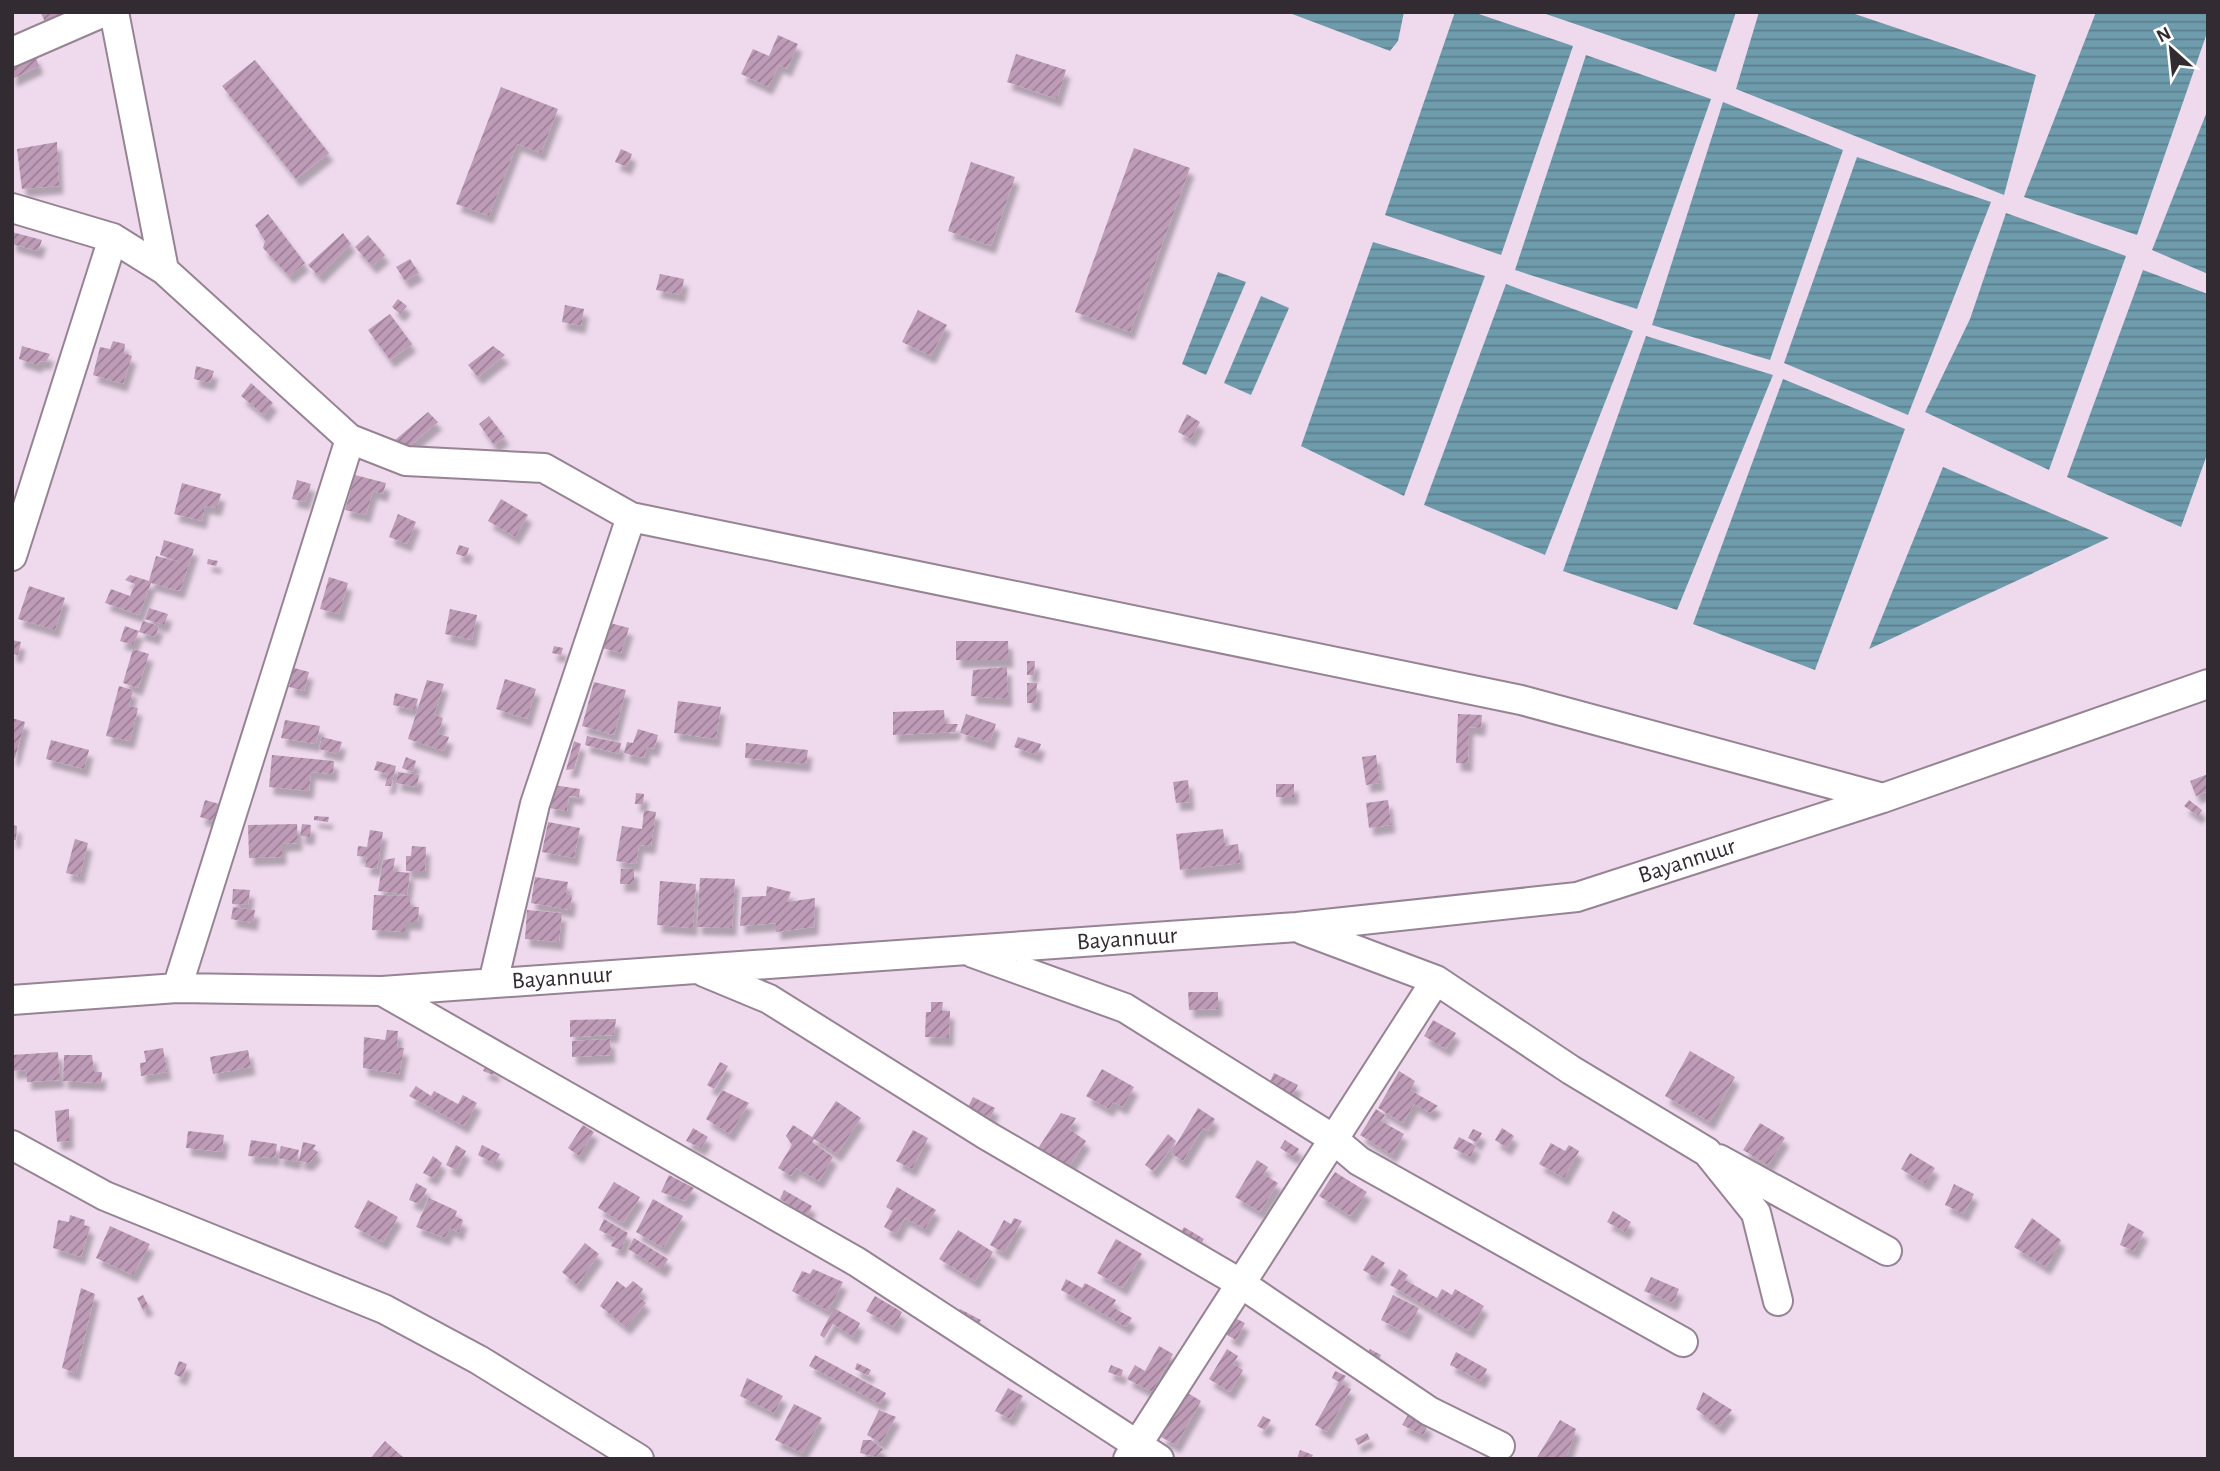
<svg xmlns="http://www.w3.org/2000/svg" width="2220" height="1471" viewBox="0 0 2220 1471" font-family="'Alegreya Sans',sans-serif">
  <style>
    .water { fill: url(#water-rules) }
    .building { fill: url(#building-hatch); filter: url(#shadow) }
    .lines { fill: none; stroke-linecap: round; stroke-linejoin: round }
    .minor-casing { stroke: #968394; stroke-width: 32 }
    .minor { stroke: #fff; stroke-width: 28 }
    .labels { text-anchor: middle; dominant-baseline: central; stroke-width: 5; stroke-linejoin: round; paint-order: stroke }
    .street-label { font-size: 24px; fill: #332b32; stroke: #fff }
  </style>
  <defs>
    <pattern id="water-rules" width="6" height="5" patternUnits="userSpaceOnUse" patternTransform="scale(1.75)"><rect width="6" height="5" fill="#6f9cac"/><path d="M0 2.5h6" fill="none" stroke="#5c7f8d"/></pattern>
    <pattern id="building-hatch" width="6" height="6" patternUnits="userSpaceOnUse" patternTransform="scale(1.75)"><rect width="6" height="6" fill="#be9cb7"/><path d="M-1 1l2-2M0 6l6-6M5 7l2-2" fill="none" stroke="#9b7f95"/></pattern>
    <filter id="shadow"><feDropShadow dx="4.5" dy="8" stdDeviation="2" flood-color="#0004"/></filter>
  </defs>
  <rect width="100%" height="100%" fill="#efdaed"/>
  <path class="water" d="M1287 12H1404L1398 41 1390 51Z
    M1455 12H1473L1573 46 1501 255 1385 215Z
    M1540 12H1736L1716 72Z
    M1759 12H1849L2036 75 2004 195 1736 89Z
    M2096 12H2208V30L2137 235 2024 197Z
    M1586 55 1711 99 1637 309 1515 270Z
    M1723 102 1843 150 1770 360 1652 325Z
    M2208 109V274L2152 250Z
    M1857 157 1991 202 1908 415 1784 363Z
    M2006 213 2126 256 2049 470 1925 412 1970 319Z
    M1373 242 1485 276 1404 496 1301 446Z
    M2143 270 2208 294V452L2181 527 2067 477Z
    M1218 272 1246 282 1206 375 1182 364Z
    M1506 284 1633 331 1545 555 1424 505Z
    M1261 296 1289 308 1251 395 1224 383Z
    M1646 336 1773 375 1677 610 1563 571Z
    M1783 379 1905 429 1815 670 1693 624Z
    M1943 467 2109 538 1869 649Z"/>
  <path class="building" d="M40 12H84L49 29Z
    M778 35 798 44 787 69 779 65 768 87 741 74 753 49 769 56Z
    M1016 54 1066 70 1057 99 1007 82Z
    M35 55 39 66 12 79V64Z
    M255 60 329 153 296 179 222 86Z
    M501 87 558 109 541 153 517 144 489 216 456 204Z
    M57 142 59 186 22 189 17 149Z
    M1134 148 1190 168 1130 332 1075 312Z
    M621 149 632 154 627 167 615 162Z
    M971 162 1015 177 991 246 948 231Z
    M268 214 305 263 289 276 263 248 265 241 255 225Z
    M12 232 42 240 38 251 12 244Z
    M343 233 351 244 319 276 308 265Z
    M368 235 385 255 372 266 355 247Z
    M410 259 419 273 405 281 396 267Z
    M660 274 684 279 681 295 656 290Z
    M398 299 407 306 400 314 392 307Z
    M565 305 584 309 581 326 562 322Z
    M918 310 947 325 931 356 902 342Z
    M390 314 412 344 390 360 368 330Z
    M113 341 125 344 124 353 132 356 123 384 93 375 100 347 110 349Z
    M22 346 50 354 46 362 40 361 37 365 19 359Z
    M493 346 505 355 478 377 468 365Z
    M196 366 214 371 210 383 194 379Z
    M251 383 273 403 264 415 241 396Z
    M428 412 438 422 406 449 394 441Z
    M1187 414 1200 422 1191 439 1178 432Z
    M489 416 505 437 494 445 479 424Z
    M355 475 386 483 383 494 373 491 366 515 345 510Z
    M297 480 311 484 305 502 292 499Z
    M182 483 221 494 217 508 205 506 202 521 174 514Z
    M501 499 528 515 515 537 488 521Z
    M398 514 416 522 407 544 389 537Z
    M164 540 194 549 180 591 151 583 139 615 105 603 111 589 130 596 135 584 125 580 130 575 149 581 156 556 180 562 160 555Z
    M459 545 469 548 466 557 456 554Z
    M208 559 218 561 216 566 207 564Z
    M329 577 348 583 339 614 320 609Z
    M29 586 65 598 55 630 18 619Z
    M149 608 168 614 164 625 145 619Z
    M450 609 477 615 472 640 445 634Z
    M143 621 159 626 155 637 139 632Z
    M610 623 629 628 621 653 602 648Z
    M125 626 139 631 133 645 120 641Z
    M12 640 21 642 18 655 12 654Z
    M956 641H1008L1009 660H956Z
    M554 646 563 648 561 655 552 653Z
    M133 649 149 654 138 688 123 683Z
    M1027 661H1035L1034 675H1027Z
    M1007 667 1008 699 971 696 973 670Z
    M294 668 309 672 304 691 289 687Z
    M505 679 536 689 527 719 496 709Z
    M427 680 444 684 434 715 443 718 438 734 449 737 444 751 408 739Z
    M594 682 626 690 614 735 582 726Z
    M1027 683H1037L1036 703H1027Z
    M119 686 133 690 129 706 138 708 130 741 106 736Z
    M395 693 418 699 415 710 393 705Z
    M678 701 721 707 716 739 674 733Z
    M944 710 945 724H958L955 732 893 735V712Z
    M966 714 996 724 990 742 960 733Z
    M1458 714 1482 715 1481 728 1469 727 1468 764 1456 763Z
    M12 718 25 722 15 758H12Z
    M285 720 320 726 316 744 281 738Z
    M638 729 658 735 654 749 647 747 644 758 624 753 627 742 633 743Z
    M587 736 621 743 619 754 585 745Z
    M322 737 342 742 338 754 319 749Z
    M1018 737 1041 744 1037 755 1014 747Z
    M51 740 89 750 84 769 46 759Z
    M574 741 581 744 574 769 566 770Z
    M746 743 808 750 806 764 745 758Z
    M272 755 334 761 333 774 311 772 309 791 269 787Z
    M1376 755 1380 783 1366 785 1362 757Z
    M406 757 416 761 413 772 402 768Z
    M377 761 396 766 391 786H385L388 774 374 770Z
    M398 772 419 775 417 787 396 783Z
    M2208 774V791L2196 796 2190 781Z
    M1188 780 1190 802 1176 803 1173 782Z
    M1276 784H1294V797H1276Z
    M553 785 580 789 579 797 569 796 567 811 549 808Z
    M636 793 644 794 643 804H635Z
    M205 800 219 804 213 821 200 817Z
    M1388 800 1391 825 1369 828 1366 803Z
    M2189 800 2202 810 2198 816 2184 806Z
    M644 810 656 812 651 846 639 845 636 864 616 861 622 826 642 829Z
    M314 816 329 817 328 822 314 820Z
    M548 822 580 828 574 858 542 852Z
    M297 824 298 843 282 844V857L249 858 248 825Z
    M302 824 311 825 310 837 300 836Z
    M12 825 17 826 16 840H12Z
    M1223 829 1225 846 1238 844 1240 863 1180 870 1176 834Z
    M370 830 383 832 377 869 365 867 367 857 357 856 358 846 367 847Z
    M75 839 88 843 80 876 66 873Z
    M412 846 426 847 425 871H406V856H411Z
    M395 858 393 871 410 873 407 895 378 891 383 860Z
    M621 869H634V884H620Z
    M535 877 568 882 566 894 572 895 570 910 531 903Z
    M700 878 735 879 732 928 697 927Z
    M660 881 696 884 693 928 657 925Z
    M767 886 791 892 787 902 815 898 814 927 776 932V923L740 926 742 897 766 896Z
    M233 889 250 890 248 905 232 904Z
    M374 895 410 896V907H419L418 922H405V932L372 930Z
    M233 907 255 910 253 923 231 919Z
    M527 910 562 913 559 942 525 939Z
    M1188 992H1218V1009L1189 1010Z
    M931 1002H943L942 1011H950L949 1038 925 1037 926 1012H931Z
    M616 1019 614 1035 570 1037V1020Z
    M1433 1020 1456 1033 1446 1049 1424 1036Z
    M387 1030 398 1031 397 1047 404 1048 399 1074 363 1068 364 1037 385 1040Z
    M610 1039 611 1055 572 1057V1041Z
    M163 1048 167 1072 141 1076 140 1063 146 1062 144 1051Z
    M248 1050 251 1067 213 1074 210 1057Z
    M1690 1051 1735 1077 1710 1122 1665 1096Z
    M58 1052 60 1080 27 1082 26 1070 12 1071V1055Z
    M64 1055H92L94 1072H102L101 1083 63 1081Z
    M720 1062 728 1066 714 1089 707 1085Z
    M487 1065 496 1070 493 1075 483 1071Z
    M1102 1069 1134 1087 1123 1107 1113 1102 1109 1109 1086 1096Z
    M1399 1071 1415 1081 1410 1090 1438 1106 1430 1113 1414 1104 1403 1123 1378 1108Z
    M1274 1073 1298 1085 1292 1096 1269 1084Z
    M416 1086 431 1096 434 1091 458 1104 463 1095 477 1103 464 1126 409 1096Z
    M722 1090 749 1103 730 1134 706 1119Z
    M973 1097 995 1108 990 1118 968 1107Z
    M836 1101 861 1118 837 1154 814 1139 812 1142 833 1157 819 1181 796 1168 791 1176 778 1168 792 1145 786 1136 793 1125 812 1137Z
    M1198 1108 1215 1119 1208 1131 1203 1128 1183 1161 1171 1153Z
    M69 1109V1141L57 1142 55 1111Z
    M1376 1109 1385 1115 1381 1121 1404 1134 1392 1155 1360 1135Z
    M1061 1113 1076 1118 1069 1129 1086 1141 1065 1173 1035 1153Z
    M1760 1123 1785 1138 1768 1165 1743 1150Z
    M583 1125 594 1132 579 1156 568 1148Z
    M693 1128 708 1137 701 1148 686 1141Z
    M1502 1128 1514 1136 1507 1148 1495 1140Z
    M1473 1129 1482 1133 1477 1143 1468 1138Z
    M913 1130 928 1138 912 1169 896 1161Z
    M188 1131 224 1135 222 1152 186 1148Z
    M1168 1134 1176 1141 1153 1171 1145 1165Z
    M1459 1137 1476 1146 1470 1157 1453 1148Z
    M251 1140 277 1144 275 1158 248 1156Z
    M1285 1140 1299 1149 1294 1157 1280 1148Z
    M303 1142 316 1145 313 1149 318 1152 309 1163 299 1161Z
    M1551 1143 1565 1151 1569 1145 1579 1151 1564 1178 1539 1164Z
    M456 1145 466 1151 456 1170 446 1165Z
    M482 1145 500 1154 495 1164 478 1155Z
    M281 1146 299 1150 296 1162 278 1158Z
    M1910 1153 1935 1168 1925 1184 1901 1169Z
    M433 1156 442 1163 433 1178 423 1173Z
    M1257 1160 1268 1167 1263 1174 1278 1183 1260 1212 1235 1197Z
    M1335 1172 1367 1192 1351 1216 1319 1196Z
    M669 1175 694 1188 685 1201 661 1192Z
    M614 1182 640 1197 623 1223 598 1208Z
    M416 1183 427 1189 419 1204 409 1200Z
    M1954 1184 1974 1194 1964 1214 1945 1205Z
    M897 1187 936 1210 925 1229 905 1218 896 1234 884 1227 893 1211 886 1207Z
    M784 1190 812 1206 807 1216 780 1199Z
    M429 1198 457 1211 455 1216 463 1220 459 1233 450 1228 445 1238 416 1227Z
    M653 1199 683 1216 663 1248 636 1232Z
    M368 1200 398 1217 383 1242 354 1227Z
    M1613 1211 1631 1222 1625 1232 1607 1222Z
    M70 1215 85 1220 84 1225 90 1227 81 1257 53 1248 58 1220 69 1222Z
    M1014 1218 1022 1221 1004 1253 990 1245 1004 1220 1011 1224Z
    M2032 1218 2061 1240 2046 1267 2014 1247Z
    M604 1219 628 1233 621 1250 611 1246 615 1238 599 1230Z
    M2128 1223 2144 1232 2134 1251 2120 1245Z
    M110 1226 150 1244 133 1275 96 1258Z
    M1184 1227 1204 1239 1198 1249 1178 1237Z
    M958 1230 993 1252 975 1281 939 1259Z
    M634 1238 668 1259 662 1270 628 1249Z
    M1116 1239 1142 1254 1123 1288 1097 1273Z
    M585 1243 599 1254 577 1285 562 1272Z
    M1372 1255 1385 1263 1376 1278 1363 1270Z
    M813 1269 843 1282 828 1311 792 1291 802 1271 810 1274Z
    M1399 1269 1408 1275 1405 1280 1437 1298 1442 1289 1452 1295 1455 1289 1484 1306 1469 1331 1390 1285Z
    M1651 1277 1679 1289 1673 1303 1644 1291Z
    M1066 1279 1082 1288 1085 1283 1116 1300 1112 1307 1132 1318 1126 1327 1061 1290Z
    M617 1281 626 1288 633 1281 643 1289 638 1296 646 1303 626 1327 600 1306Z
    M81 1288 95 1294 76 1373 62 1368Z
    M143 1295 149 1307 143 1310 137 1298Z
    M1393 1295 1419 1308 1406 1333 1381 1320Z
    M875 1296 902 1312 894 1327 866 1311Z
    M834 1308 860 1323 853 1337 833 1324 824 1338 820 1335Z
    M960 1309 981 1320 974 1332 953 1321Z
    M1235 1318 1245 1323 1236 1340 1227 1335Z
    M1159 1346 1173 1354 1152 1392 1127 1379 1135 1365 1145 1371Z
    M1227 1349 1238 1356 1233 1364 1243 1370 1230 1392 1209 1379Z
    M1370 1349 1381 1355 1377 1363 1365 1357Z
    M1456 1352 1487 1369 1481 1381 1450 1365Z
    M815 1355 886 1393 880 1404 809 1366Z
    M179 1361 187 1364 182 1378 174 1374Z
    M857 1363 871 1370 868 1376 855 1369Z
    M1111 1365 1123 1370 1121 1377 1108 1372Z
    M1335 1371 1346 1376 1341 1384 1351 1389 1327 1432 1315 1425 1339 1382 1332 1378Z
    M747 1378 783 1396 774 1413 740 1396Z
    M1008 1388 1023 1396 1010 1419 995 1411Z
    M1186 1392 1201 1401 1176 1445 1161 1437Z
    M1703 1392 1732 1410 1719 1427 1696 1409Z
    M794 1404 822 1418 802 1453 775 1440Z
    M879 1410 896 1417 881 1443 867 1435Z
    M1408 1415 1428 1425 1423 1435 1402 1425Z
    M1263 1416 1271 1420 1265 1430 1257 1426Z
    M1560 1420 1576 1429 1566 1459H1536Z
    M1367 1433 1370 1439 1358 1445 1355 1439Z
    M863 1440H871L883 1449 876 1457 860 1453Z
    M385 1441 405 1459H370Z
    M1300 1450 1313 1455 1311 1459H1297Z"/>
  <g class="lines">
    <defs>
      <path id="minor" d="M114 12 164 270
        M12 52 104 12
        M12 208 113 238 164 270 350 439 406 461 544 468 631 517 1521 700 1883 798
        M12 556 113 238
        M973 953 1125 1008 1332 1138 1359 1161 1683 1342
        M704 972 769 999 986 1135 1240 1283 1429 1411 1500 1446
        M1436 980 1571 1070 1707 1152 1756 1213 1778 1301
        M493 983 535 804 631 517
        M177 988 350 439
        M382 991 857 1262 1159 1459
        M12 1000 177 988 382 991 1297 927 1577 897 1883 798 2208 684
        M12 1145 105 1196 384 1309 479 1360 639 1459
        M1719 1159 1887 1251
        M1128 1459 1436 980 1303 930"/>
    </defs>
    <use href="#minor" class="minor-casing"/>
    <use href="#minor" class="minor"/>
  </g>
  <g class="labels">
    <g class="street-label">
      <text transform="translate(1687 861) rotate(-18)">Bayannuur</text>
      <text transform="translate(1127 939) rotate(-4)">Bayannuur</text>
      <text transform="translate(562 978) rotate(-4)">Bayannuur</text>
    </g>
  </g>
  <rect width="2220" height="1471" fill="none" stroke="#332b32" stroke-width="28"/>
  <g transform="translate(2171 49) rotate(333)" stroke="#ffffff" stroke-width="5" paint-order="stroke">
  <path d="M0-5L12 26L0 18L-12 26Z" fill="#332b32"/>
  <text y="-10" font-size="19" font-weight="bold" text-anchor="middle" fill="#332b32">N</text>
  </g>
</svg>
